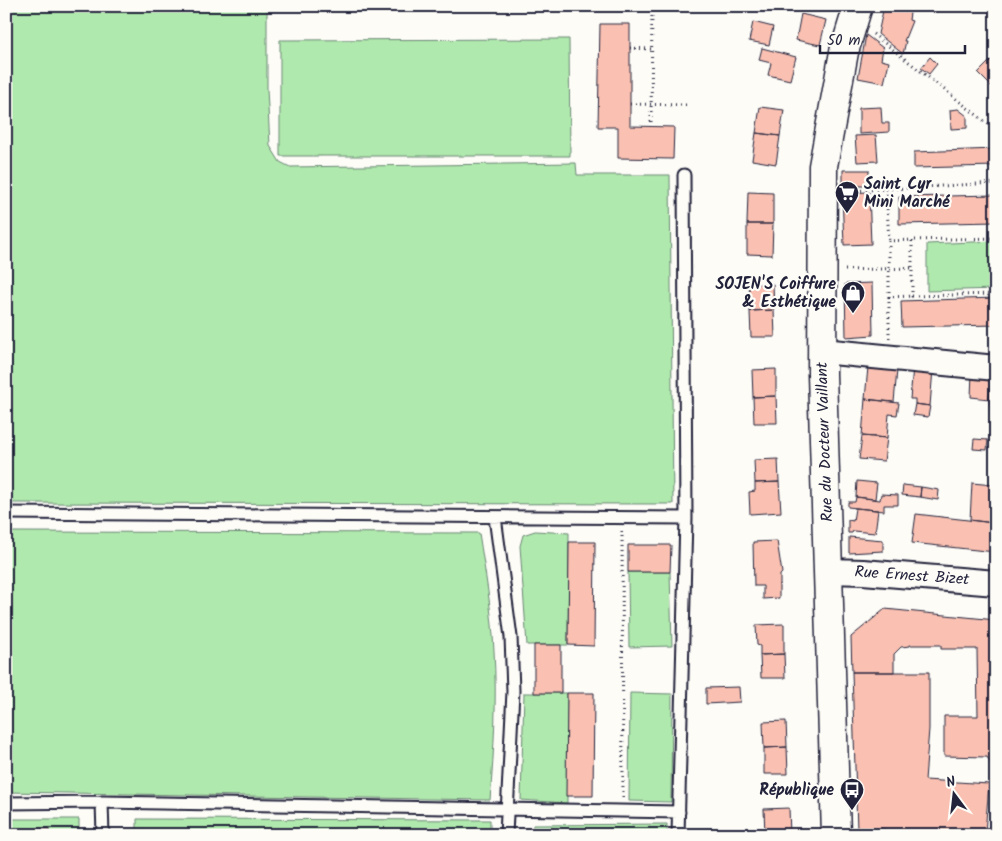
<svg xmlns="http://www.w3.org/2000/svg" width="1002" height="841" viewBox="0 0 1002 841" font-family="Kalam,sans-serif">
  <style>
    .green { fill: #b0e9ad; stroke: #698674 }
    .building { fill: #fac1b2; stroke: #22223b }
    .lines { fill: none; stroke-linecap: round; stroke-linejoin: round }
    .service-casing { stroke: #22223b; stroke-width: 15 }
    .minor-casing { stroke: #22223b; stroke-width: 28 }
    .secondary-casing { stroke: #22223b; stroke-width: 31 }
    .path { stroke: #22223b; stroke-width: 3; stroke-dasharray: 1 4; stroke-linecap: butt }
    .service { stroke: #fdfcf7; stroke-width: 11 }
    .minor { stroke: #fdfcf7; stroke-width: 24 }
    .secondary { stroke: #fdfcf7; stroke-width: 28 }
    .labels { text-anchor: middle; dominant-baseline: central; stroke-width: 4.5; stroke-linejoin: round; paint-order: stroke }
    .poi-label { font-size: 16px; font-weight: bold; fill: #22223b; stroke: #fdfcf7; text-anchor: end }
    .street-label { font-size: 16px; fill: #22223b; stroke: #fdfcf7 }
  </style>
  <rect width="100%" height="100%" fill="#fdfcf7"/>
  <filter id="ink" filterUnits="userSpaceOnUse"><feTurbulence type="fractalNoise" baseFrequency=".02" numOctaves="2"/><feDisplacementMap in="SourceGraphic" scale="10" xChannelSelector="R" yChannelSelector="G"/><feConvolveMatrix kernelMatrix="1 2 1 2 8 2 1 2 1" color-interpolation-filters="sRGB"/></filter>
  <g filter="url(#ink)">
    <path class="green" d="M6 6H267V89L270 146 280 162 290 167 576 163 577 175H670L673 504 6 503Z
      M569 39 570 156H280V40Z
      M996 241V289L927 291V244Z
      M535 531 569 533 568 645H527L520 546 523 535Z
      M6 532 479 533C485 572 492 611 494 651 497 700 494 750 490 800L6 792Z
      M628 572H670L672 646 629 647Z
      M524 693H567V803L521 800Z
      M630 693 672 694 671 802 629 801Z
      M6 819H79V835H49V829H16L15 835H6Z
      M137 819 490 820V835H137Z
      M667 824V835H533V825Z"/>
    <path class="building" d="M884 6H911L909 20 912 21 904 41H906L903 54 878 34Z
      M801 14 826 20 820 45 796 40Z
      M753 22 773 27 769 45 749 41Z
      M600 24H630V126L674 127 673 159 618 158V127H598Z
      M866 35 883 48 881 60 889 62 884 83 858 78Z
      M762 48 796 57 790 80 768 75 771 63 759 60Z
      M996 55V91L978 73Z
      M930 57 937 64 929 74 921 68Z
      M760 107 784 110 780 136 756 133Z
      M881 107 882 123H889V132L859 134V108Z
      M958 109 967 116V128L951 129 950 110Z
      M756 133 780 136 776 164 752 160Z
      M876 135 878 161 857 162 855 136Z
      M996 149V166L914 168V152Z
      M843 170H869V186H843Z
      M748 192 773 193V224H747Z
      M869 192 871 244 844 245 842 193Z
      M996 195V222L899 224V197Z
      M747 224H773L772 255 747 254Z
      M872 283 873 335 846 337 845 284Z
      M749 284H773L774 310 750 311Z
      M996 298V325L902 327 901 301Z
      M774 310 775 337H751L750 311Z
      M868 367 897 370 894 402 865 399Z
      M913 367 933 369 930 406 915 404V399H910Z
      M776 369V396L753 397 752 370Z
      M972 373 991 375 989 399 971 397Z
      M991 375 996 376V419H992L989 399Z
      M776 396 777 423H754L753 397Z
      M865 399 899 403 897 415 889 414 887 438 862 436Z
      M915 404 930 406 928 417 913 415Z
      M862 436 887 438 884 461 859 459Z
      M974 439 988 440 987 450 973 449Z
      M778 459 779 482 755 483 754 460Z
      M857 481 877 483 875 499 856 497Z
      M779 482 781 512 750 514 749 492 755 491V483Z
      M993 482H996V532H994Z
      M972 483 993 485 994 523 970 520Z
      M903 485 921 487 920 497 902 495Z
      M921 487 939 490 938 500 920 497Z
      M881 494 898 495V505H884V511L848 507V502H855L856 497 880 500Z
      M855 508 878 510 875 533 853 531 852 533H848V520L853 521Z
      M916 514 994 523 995 552 912 543Z
      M849 537 883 540V551L849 553Z
      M777 541 782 573 780 575V585H779V598L763 599V586H754L753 542Z
      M569 542H595L594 646 568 645Z
      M628 545H671L670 572H628Z
      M885 609 996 620V765L993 767 987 757 944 756V716H978L977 649H941V645H910V646L901 647 894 654V672H852L851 637Z
      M784 624V654L760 655V646L757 645 756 625Z
      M534 645H561V693H534Z
      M784 654 785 678H761L760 655Z
      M852 672H929V729L925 780 989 784 985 833 857 830Z
      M739 687 740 702 706 704V688Z
      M567 693H594L593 796H566Z
      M786 721 787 747 764 748 763 722Z
      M787 747 788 774H764V748Z
      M789 808 790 835H765L764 809Z
      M15 829H49V835H15Z
      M885 829V835H857V830Z"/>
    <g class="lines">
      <defs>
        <path id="service" d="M6 513 686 518
          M495 517 511 637 513 691 506 835
          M102 802 103 835
          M6 803 102 802 679 812
          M678 835 686 518 684 175"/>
        <path id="minor" d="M822 351 996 368
          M829 571 863 572 996 583"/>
        <path id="secondary" d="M836 835 822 374 823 166 844 52 858 6"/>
      </defs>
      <use href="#service" class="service-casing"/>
      <use href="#minor" class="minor-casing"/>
      <use href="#secondary" class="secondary-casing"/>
      <path class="path" d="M873 34 996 130
        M630 48 652 49
        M630 104 687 105
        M651 127 652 6
        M886 189 996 183
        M846 191 886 189 889 241
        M996 238 912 240V296L996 294
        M845 270 912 268
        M889 297V241L912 240
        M889 338V297L912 296
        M622 531 623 797"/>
      <use href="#service" class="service"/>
      <use href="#minor" class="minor"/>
      <use href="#secondary" class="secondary"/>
    </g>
  </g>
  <defs>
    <symbol id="supermarket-pin" viewBox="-11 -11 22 30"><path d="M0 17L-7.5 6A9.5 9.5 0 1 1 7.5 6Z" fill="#22223b" stroke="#fdfcf7"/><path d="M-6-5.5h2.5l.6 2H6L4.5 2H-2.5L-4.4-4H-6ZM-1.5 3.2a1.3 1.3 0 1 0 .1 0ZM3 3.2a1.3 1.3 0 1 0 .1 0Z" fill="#fff"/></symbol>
    <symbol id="shop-pin" viewBox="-11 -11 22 30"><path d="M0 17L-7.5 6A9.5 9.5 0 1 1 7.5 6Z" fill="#22223b" stroke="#fdfcf7"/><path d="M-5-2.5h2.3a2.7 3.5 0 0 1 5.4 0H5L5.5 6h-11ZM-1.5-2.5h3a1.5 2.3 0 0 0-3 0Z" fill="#fff"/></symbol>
    <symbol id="bus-pin" viewBox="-11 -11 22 30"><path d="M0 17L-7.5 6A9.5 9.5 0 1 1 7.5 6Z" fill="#22223b" stroke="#fdfcf7"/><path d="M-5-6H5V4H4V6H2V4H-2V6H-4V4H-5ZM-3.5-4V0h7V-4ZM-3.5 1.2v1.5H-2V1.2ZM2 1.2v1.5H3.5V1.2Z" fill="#fff"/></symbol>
  </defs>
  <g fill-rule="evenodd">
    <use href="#supermarket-pin" x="833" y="179" width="28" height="38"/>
    <use href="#shop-pin" x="839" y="279" width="28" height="38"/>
    <use href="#bus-pin" x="838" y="776" width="28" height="38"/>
  </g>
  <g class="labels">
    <g class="poi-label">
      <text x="864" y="184" text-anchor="start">Saint Cyr<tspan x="864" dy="18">Mini Marché</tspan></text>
      <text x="836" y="284">SOJEN'S Coiffure<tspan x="836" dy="18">&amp; Esthétique</tspan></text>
      <text x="834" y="790">République</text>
    </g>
    <g class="street-label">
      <text transform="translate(825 442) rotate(-92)">Rue du Docteur Vaillant</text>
      <text transform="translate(912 576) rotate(4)">Rue Ernest Bizet</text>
    </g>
  </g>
  <rect width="1002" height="841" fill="none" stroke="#fdfcf7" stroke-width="25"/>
  <rect x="12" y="12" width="977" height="816" fill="none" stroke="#22223b" stroke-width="2" filter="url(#ink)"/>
  <g transform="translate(954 794) rotate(345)" stroke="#fdfcf7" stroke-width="4" paint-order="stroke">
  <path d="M0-4L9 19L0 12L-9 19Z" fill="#22223b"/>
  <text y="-8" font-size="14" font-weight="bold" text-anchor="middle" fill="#22223b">N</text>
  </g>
  <path d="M820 45v8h145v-8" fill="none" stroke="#22223b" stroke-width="2.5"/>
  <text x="827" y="45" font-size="15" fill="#22223b" stroke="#fdfcf7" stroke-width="4" paint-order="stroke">50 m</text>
</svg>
